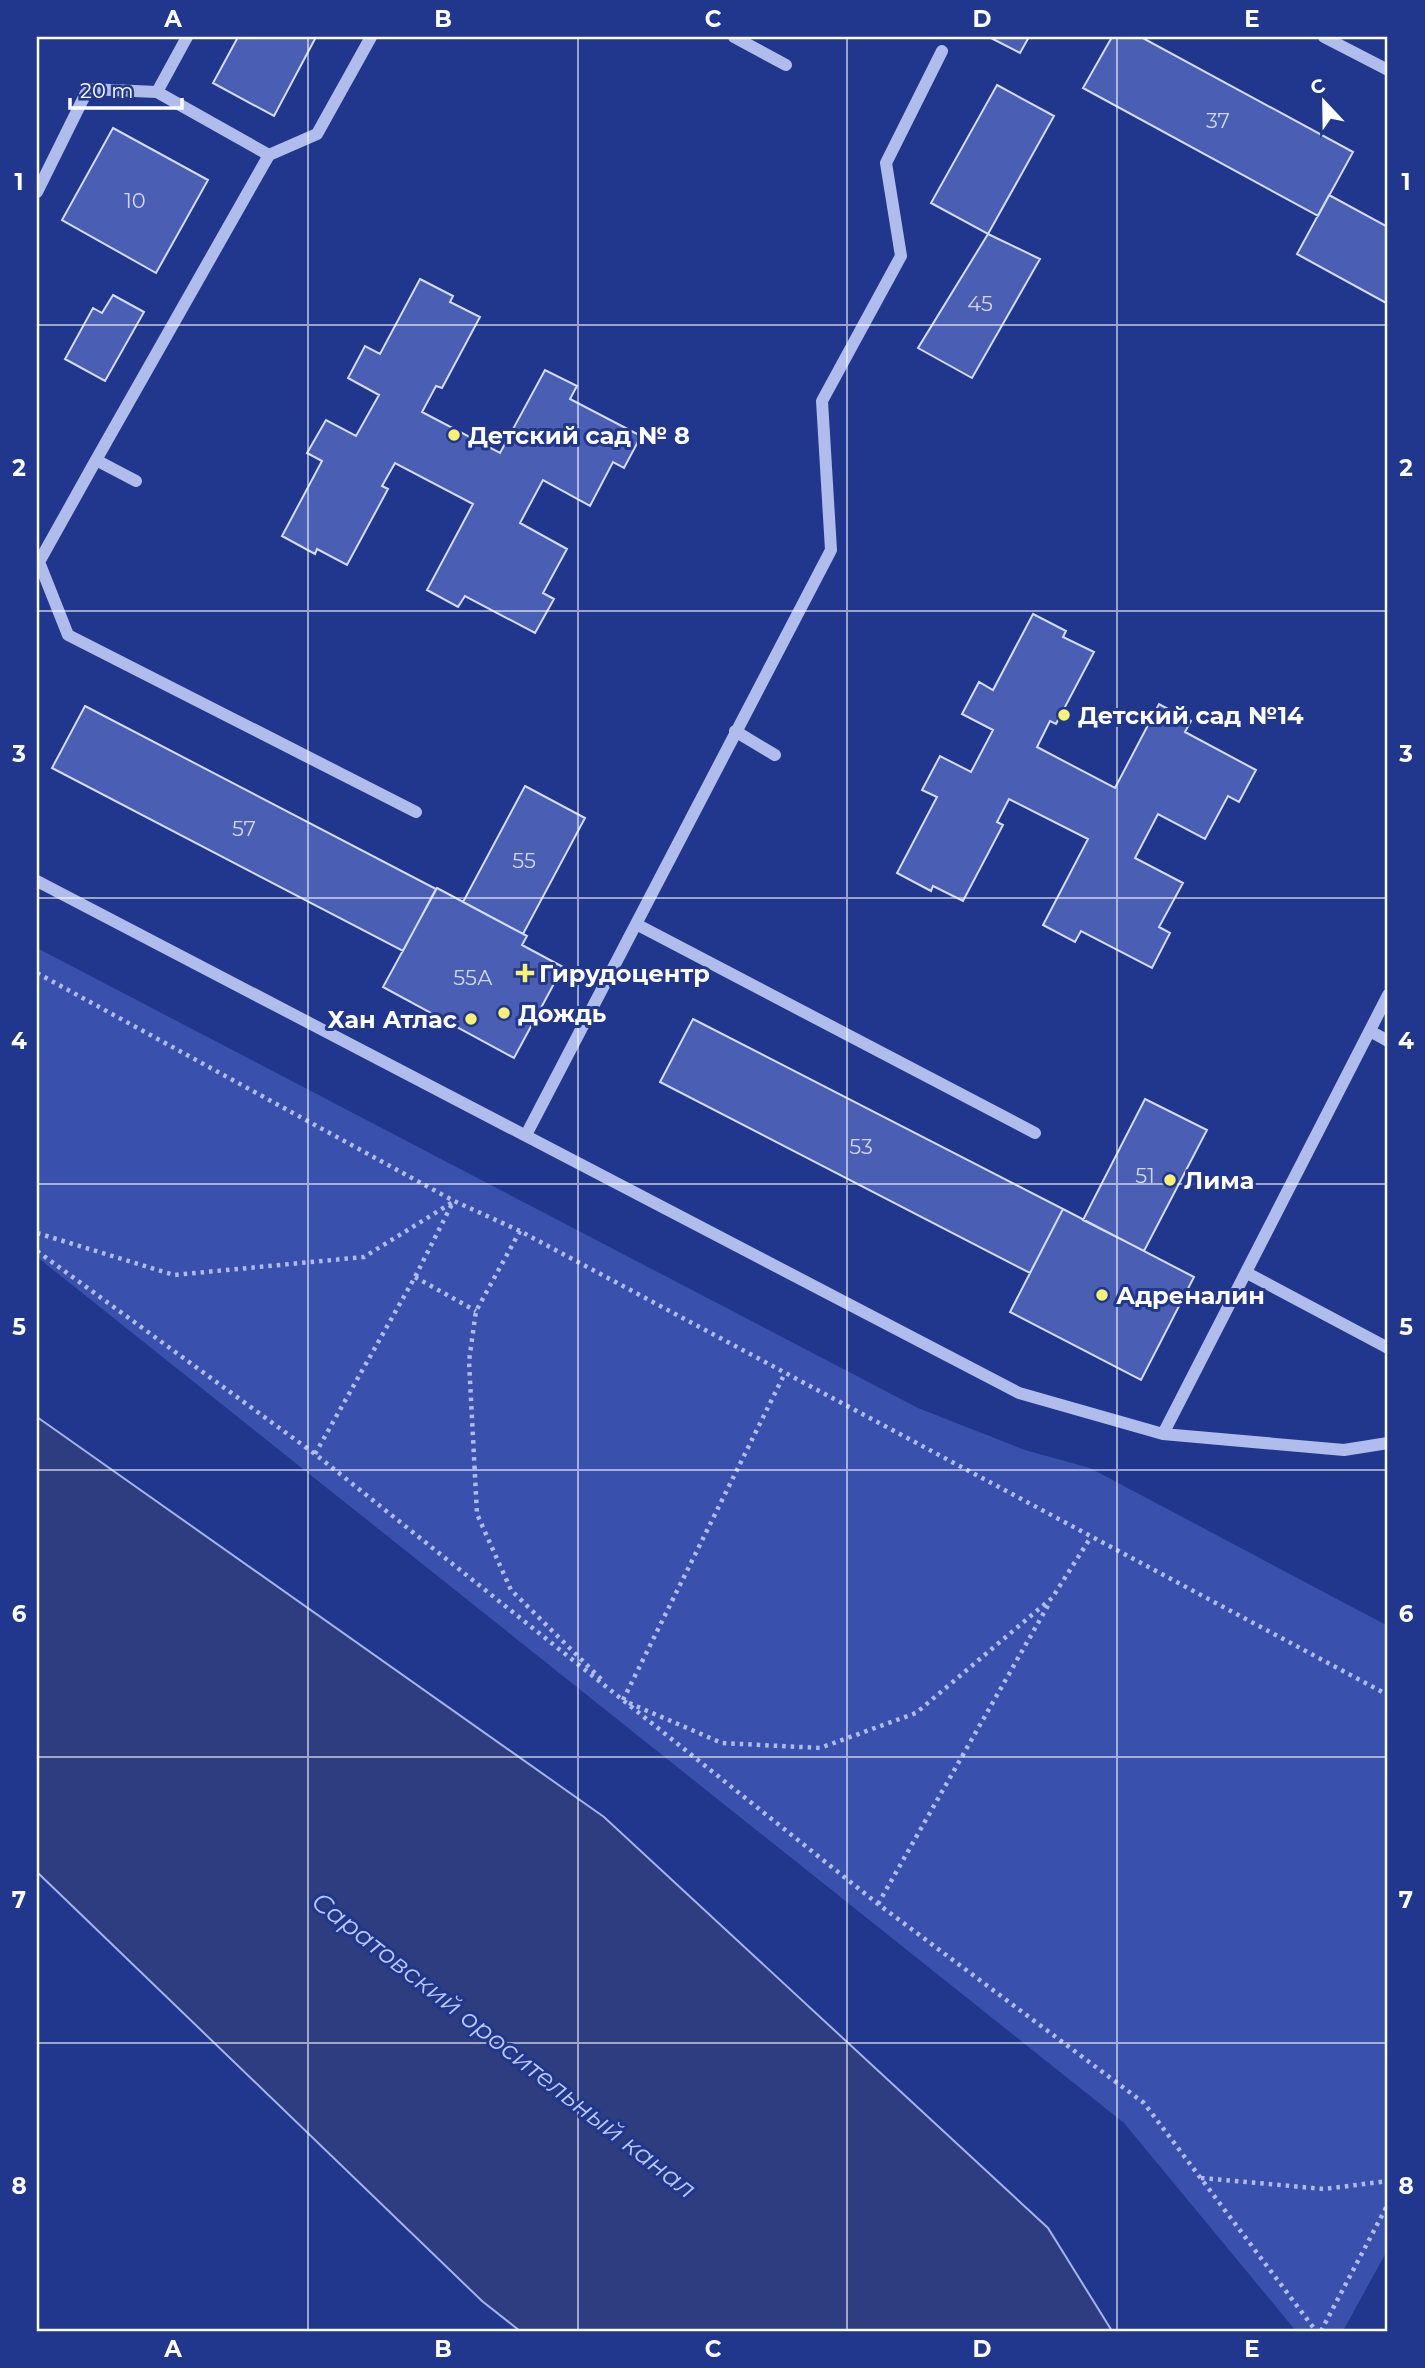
<svg xmlns="http://www.w3.org/2000/svg" width="1425" height="2368" viewBox="0 0 1425 2368" font-family="Montserrat,sans-serif">
  <style>
    .green { fill: #3950ac }
    .water { fill: #2e3d7f; stroke: #a3b3ed; stroke-width: 2 }
    .building { fill: #4a5fb4; stroke: #d4dcf8; stroke-width: 2 }
    .lines { fill: none; stroke-linecap: round; stroke-linejoin: round }
    .path { stroke: #afbcec; stroke-width: 4.5; stroke-dasharray: 3.5 5; stroke-linecap: butt }
    .minor { stroke: #afbcec; stroke-width: 12 }
    .grid { fill: none; stroke: #fff; stroke-width: 2; stroke-opacity: 0.55 }
    .poi-dot { fill: #f8f270; stroke: #21368d; stroke-width: 2.5 }
    .labels { text-anchor: middle; dominant-baseline: central; stroke-width: 6; stroke-linejoin: round; paint-order: stroke }
    .number-label { font-size: 21px; fill: #d2d7ec }
    .poi-label { font-size: 24px; font-weight: bold; fill: #fff; stroke: #21368d; text-anchor: start }
    .water-label { font-size: 26px; font-style: italic; fill: #bbc7f3; stroke: #21368d }
    .neatline { fill: none; stroke: #fff; stroke-width: 2.5 }
    .grid-label { font-size: 23px; text-anchor: middle; font-weight: bold; fill: #fff }
  </style>
  <rect width="100%" height="100%" fill="#21368d"/>
  <path class="green" d="M37 948 918 1408 1025 1450 1090 1468 1388 1626V2249L1343 2331H1296L1124 2123 37 1257Z"/>
  <path class="water" d="M37 1417 604 1817 1048 2228 1112 2331H520L482 2301 37 1872Z"/>
  <path class="building" d="M238 37H316L274 116 213 83Z
    M989 37H1029L1020 53Z
    M1112 37H1141L1353 152 1318 216 1083 88Z
    M997 85 1054 116 988 234 931 203Z
    M113 128 208 180 156 273 62 220Z
    M1329 195 1388 227V304L1297 254Z
    M988 234 1040 259 972 378 918 348Z
    M420 279 453 296 450 302 480 317 442 388 436 386 422 412 500 453 545 370 577 386 570 399 641 436 624 468 613 462 590 506 543 480 520 523 567 549 543 593 554 599 535 633 465 596 458 607 427 590 473 504 395 463 382 486 388 489 347 565 317 549 315 554 282 536 322 461 307 453 326 420 356 436 379 395 348 378 365 346 380 354Z
    M113 295 144 312 105 381 65 359 93 308 102 313Z
    M1033 614 1066 631 1063 637 1094 652 1056 724 1050 721 1037 747 1115 788 1159 704 1191 721 1185 732 1256 770 1239 802 1228 796 1205 839 1158 814 1135 858 1183 883 1159 927 1170 933 1152 968 1081 931 1075 942 1043 925 1088 839 1009 799 997 822 1003 825 963 901 933 886 931 891 897 873 937 797 922 790 940 756 971 772 993 730 962 714 979 682 993 690Z
    M85 706 436 889 403 951 52 768Z
    M525 786 585 818 523 934 463 902Z
    M437 888 527 936 522 945 563 967 514 1058 383 987Z
    M693 1019 1063 1209 1030 1273 660 1082Z
    M1145 1099 1207 1130 1144 1251 1083 1220Z
    M1063 1209 1194 1277 1141 1380 1010 1312Z"/>
  <g class="lines">
    <path class="path" d="M37 973 454 1201 520 1231 1388 1695
      M520 1231 476 1311 469 1361 477 1514 511 1590 604 1682
      M37 1233 174 1275 364 1257 453 1202
      M37 1251 315 1454 878 1904 1144 2103 1316 2331
      M415 1277 476 1311
      M315 1454 415 1277 453 1202
      M623 1700 785 1373
      M629 1703 722 1743 820 1748 916 1713 1052 1598 1091 1537
      M878 1904 1050 1602
      M1201 2178 1324 2189 1388 2181
      M1321 2331 1388 2204"/>
    <path class="minor" d="M734 37 786 65
      M1324 37 1388 70
      M157 92 269 155
      M37 192 88 89 157 92 187 37
      M96 460 269 155 317 134 371 37
      M37 561 39 562 96 460 136 481
      M39 562 68 635 416 812
      M735 731 775 755
      M37 881 1019 1393 1163 1434 1344 1450 1388 1443
      M636 924 1035 1133
      M1370 1031 1388 1041
      M526 1135 831 550 822 401 901 256 886 163 942 51
      M1247 1273 1388 1348
      M1163 1434 1388 995"/>
  </g>
  <path class="grid" d="M308 37V2331M578 37V2331M847 37V2331M1117 37V2331M37 325H1388M37 611H1388M37 898H1388M37 1184H1388M37 1470H1388M37 1757H1388M37 2043H1388"/>
  <g class="poi-dot">
    <circle cx="454" cy="435" r="7"/>
    <circle cx="1064" cy="715" r="7"/>
    <path d="M521.5 962.5h7v7h7v7h-7v7h-7v-7h-7v-7h7z"/>
    <circle cx="504" cy="1013" r="7"/>
    <circle cx="471" cy="1019" r="7"/>
    <circle cx="1170" cy="1180" r="7"/>
    <circle cx="1102" cy="1295" r="7"/>
  </g>
  <g class="labels">
    <g class="number-label">
      <text x="1218" y="120">37</text>
      <text x="135" y="200">10</text>
      <text x="980" y="303">45</text>
      <text x="244" y="828">57</text>
      <text x="524" y="860">55</text>
      <text x="473" y="977">55А</text>
      <text x="861" y="1146">53</text>
      <text x="1145" y="1175">51</text>
    </g>
    <g class="poi-label">
      <text x="468" y="435">Детский сад № 8</text>
      <text x="1078" y="715">Детский сад №14</text>
      <text x="539" y="973">Гирудоцентр</text>
      <text x="518" y="1013">Дождь</text>
      <text x="457" y="1019" text-anchor="end">Хан Атлас</text>
      <text x="1184" y="1180">Лима</text>
      <text x="1116" y="1295">Адреналин</text>
    </g>
    <g class="water-label">
      <text transform="translate(504 2045) rotate(38)">Саратовский оросительный канал</text>
    </g>
  </g>
  <rect width="1425" height="2368" fill="none" stroke="#21368d" stroke-width="77"/>
  <g transform="translate(1324 102) rotate(338)" stroke="#21368d" stroke-width="5" paint-order="stroke">
  <path d="M0-5L12 26L0 18L-12 26Z" fill="#ffffff"/>
  <text y="-10" font-size="19" font-weight="bold" text-anchor="middle" fill="#ffffff">С</text>
  </g>
  <path d="M70 98v10h112v-10" fill="none" stroke="#ffffff" stroke-width="3.5"/>
  <text x="80" y="98" font-size="21" fill="#ffffff" stroke="#21368d" stroke-width="5" paint-order="stroke">20 m</text>
  <rect x="38" y="38" width="1348" height="2292" class="neatline"/>
  <g class="grid-label">
    <text x="173" y="27">A</text>
    <text x="443" y="27">B</text>
    <text x="713" y="27">C</text>
    <text x="982" y="27">D</text>
    <text x="1252" y="27">E</text>
    <text x="19" y="190">1</text>
    <text x="1406" y="190">1</text>
    <text x="19" y="476">2</text>
    <text x="1406" y="476">2</text>
    <text x="19" y="762">3</text>
    <text x="1406" y="762">3</text>
    <text x="19" y="1049">4</text>
    <text x="1406" y="1049">4</text>
    <text x="19" y="1335">5</text>
    <text x="1406" y="1335">5</text>
    <text x="19" y="1622">6</text>
    <text x="1406" y="1622">6</text>
    <text x="19" y="1908">7</text>
    <text x="1406" y="1908">7</text>
    <text x="19" y="2194">8</text>
    <text x="1406" y="2194">8</text>
    <text x="173" y="2357">A</text>
    <text x="443" y="2357">B</text>
    <text x="713" y="2357">C</text>
    <text x="982" y="2357">D</text>
    <text x="1252" y="2357">E</text>
  </g>
</svg>
